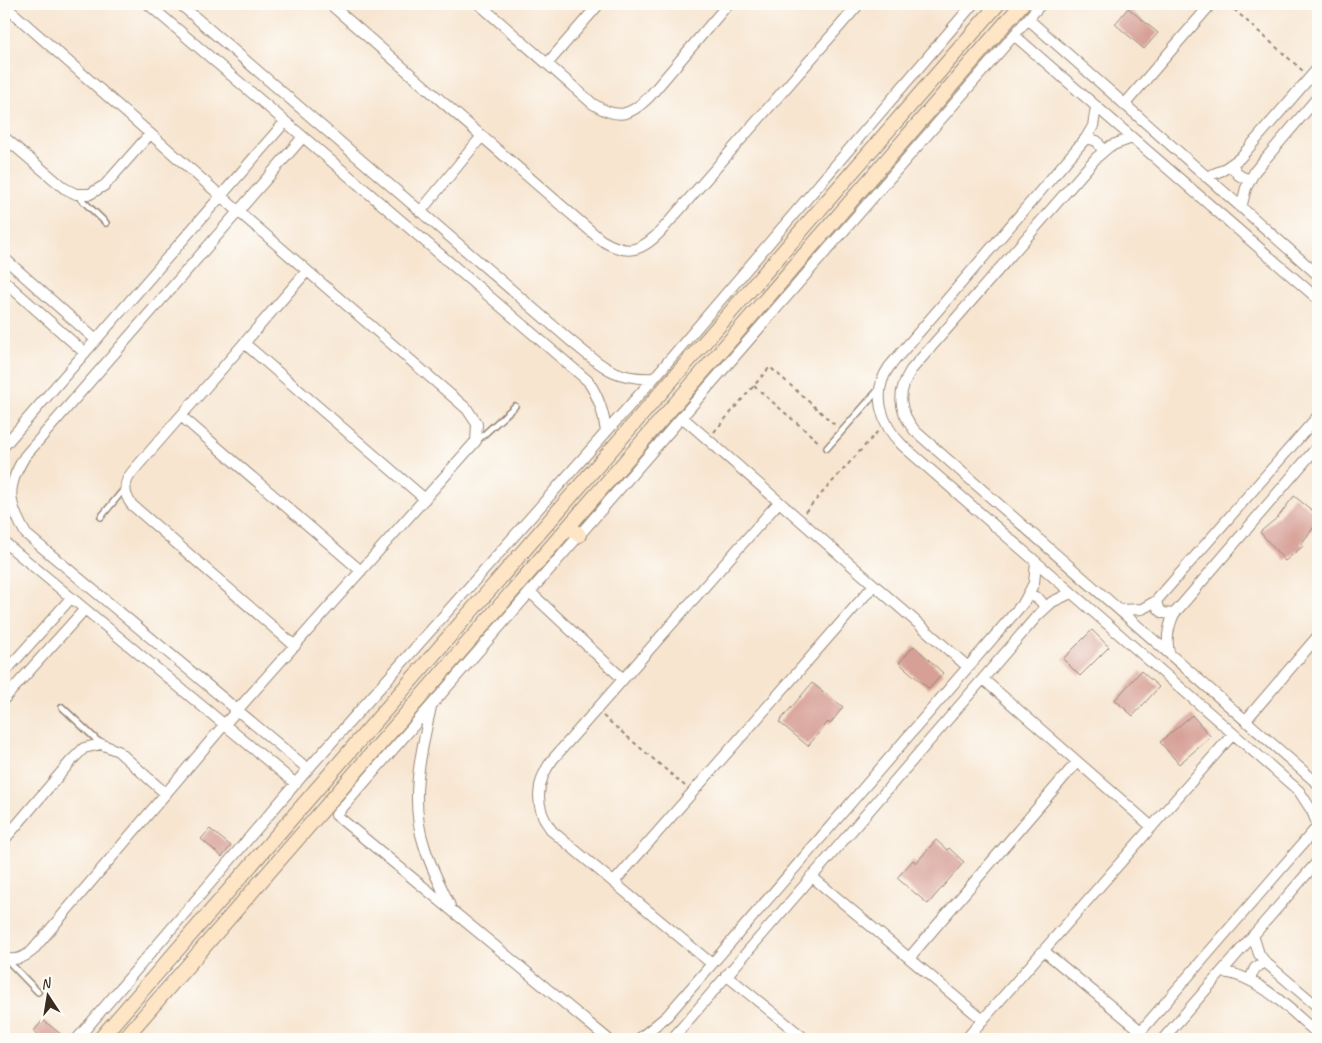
<svg xmlns="http://www.w3.org/2000/svg" width="1322" height="1043" viewBox="0 0 1322 1043" font-family="Caveat,sans-serif">
  <style>
    .building { fill: #d7a097 }
    .lines { fill: none; stroke-linecap: round; stroke-linejoin: round }
    .lane-casing { stroke: #987; stroke-width: 8 }
    .street-casing { stroke: #987; stroke-width: 12 }
    .secondary-casing { stroke: #987; stroke-width: 16 }
    .path { stroke: #987; stroke-width: 2; stroke-dasharray: 4 4; stroke-linecap: butt }
    .lane { stroke: #fff; stroke-width: 5 }
    .street { stroke: #fff; stroke-width: 10 }
    .secondary { stroke: #fde5c5; stroke-width: 14 }
  </style>
  <rect width="100%" height="100%" fill="#fdfcf7"/>
  <filter id="ink" filterUnits="userSpaceOnUse"><feTurbulence type="fractalNoise" baseFrequency=".02" numOctaves="2"/><feDisplacementMap in="SourceGraphic" scale="10" xChannelSelector="R" yChannelSelector="G"/><feConvolveMatrix kernelMatrix="1 2 1 2 8 2 1 2 1" color-interpolation-filters="sRGB"/></filter>
  <filter id="wash" filterUnits="userSpaceOnUse"><feTurbulence type="fractalNoise" baseFrequency=".0096" numOctaves="4" result="noise"/><feDisplacementMap in="SourceGraphic" scale="20" xChannelSelector="R" yChannelSelector="G"/><feGaussianBlur stdDeviation="1.12" result="paint"/><feColorMatrix in="noise" values="0 0 0 0 0 0 0 0 0 0 0 0 0 0 0 0 0 1.4 0 .05"/><feComposite in="paint" operator="in"/></filter>
  <g filter="url(#wash)">
    <rect width="100%" height="100%" fill="#f7e5d0"/>
    <g id="blocks">
      <path class="building" d="M1128 8 1158 33 1144 49 1115 24Z
        M1294 496 1318 515V522L1301 544 1303 546 1285 561 1260 532 1278 517Z
        M1092 630 1109 647 1080 676 1063 659Z
        M914 646 943 673 929 689 899 663Z
        M1141 671 1159 687 1133 716 1115 700Z
        M812 683 843 707 830 724 828 722 808 746 779 722Z
        M1192 715 1211 737 1179 764 1160 742Z
        M210 829 231 846 222 857 201 839Z
        M936 840 947 850 949 848 964 862 928 904 897 878 913 860 916 863Z
        M43 1020 67 1039H44L34 1031Z"/>
    </g>
  </g>
  <g filter="url(#ink)">
    <use href="#blocks" fill-opacity="0" stroke="#987" stroke-width="1"/>
    <g class="lines">
      <defs>
        <path id="lane" d="M78 196 106 223
          M477 441 515 406
          M827 448 880 388
          M101 517 125 488
          M62 707 101 744
          M7 960 38 992"/>
        <path id="street" d="M148 4 588 381C599 397 604 413 606 432
          M180 4 572 342C601 365 614 380 654 378
          M330 4 601 240C626 255 640 253 661 231L859 4
          M479 4 593 104C617 119 629 117 649 97L728 4
          M4 5 238 211 467 409 477 424 476 441 224 725 32 951C23 958 16 961 4 958
          M1028 19 1318 275
          M1014 35 1318 299
          M547 64 599 4
          M1124 105 1211 4
          M1096 107 1093 126 1086 138 889 367C871 393 881 424 902 445L1299 791 1312 811 1318 826
          M4 137 64 188 76 194H90L105 185 150 134
          M303 137 25 456C6 487 7 502 26 534L308 769
          M1086 138 1097 141 1103 151
          M1132 138 1110 146 1096 158 911 370C897 392 898 410 915 431L1318 784
          M1233 163C1234 173 1240 178 1250 179
          M1206 177 1223 170 1240 158 1318 68
          M1241 208 1246 188 1255 171 1318 97
          M420 212 482 136
          M4 258 96 340
          M4 281 85 353
          M244 343 425 499
          M181 416 361 571
          M682 417 968 667
          M4 446 285 122
          M4 542 296 784
          M530 592 623 679
          M1029 596C1037 596 1042 600 1044 608
          M1156 601 1158 608 1163 613 1174 614
          M1121 610 1142 609 1156 601 1318 416
          M295 646 132 505C123 493 123 483 133 471L307 271
          M1169 653C1166 639 1168 627 1174 614L1318 446
          M4 673 71 598
          M983 679 1152 827
          M4 699 84 610
          M431 707C421 752 409 800 424 845 430 866 441 886 450 906
          M1246 720 1318 636
          M4 840 71 761 84 748 101 744 118 751 166 794
          M811 876 983 1020
          M614 882 874 585
          M1253 935 1259 954 1265 962 1318 1007
          M1044 951 1141 1031
          M909 958 1077 762
          M712 964 552 831C534 808 535 782 553 759L779 502
          M1222 972C1258 975 1291 1011 1318 1034
          M726 975 805 1039
          M1250 979 1255 968 1265 962
          M77 1039 308 769 654 378 973 4
          M608 1039 336 815 1041 4
          M639 1039 667 1016 1024 602 1034 583 1036 562
          M672 1039 1037 616 1052 602 1071 593
          M966 1039 1233 734
          M1134 1039 1318 826
          M1163 1039 1318 861"/>
        <path id="secondary" d="M569 526 579 535
          M100 1039 998 4
          M124 1039 1022 4"/>
      </defs>
      <use href="#lane" class="lane-casing"/>
      <use href="#street" class="street-casing"/>
      <use href="#secondary" class="secondary-casing"/>
      <path class="path" d="M1228 4 1303 71
        M754 386 820 443
        M714 432 770 367 835 425
        M805 512 879 430
        M603 716 685 786"/>
      <use href="#lane" class="lane"/>
      <use href="#street" class="street"/>
      <use href="#secondary" class="secondary"/>
    </g>
  </g>
  <rect width="1322" height="1043" fill="none" stroke="#fdfcf7" stroke-width="20"/>
  <g transform="translate(48 996) rotate(348)" stroke="#fdfcf7" stroke-width="4" paint-order="stroke">
  <path d="M0-4L9 19L0 12L-9 19Z" fill="#3b2a1e"/>
  <text y="-8" font-size="14" font-weight="bold" text-anchor="middle" fill="#3b2a1e">N</text>
  </g>
</svg>
